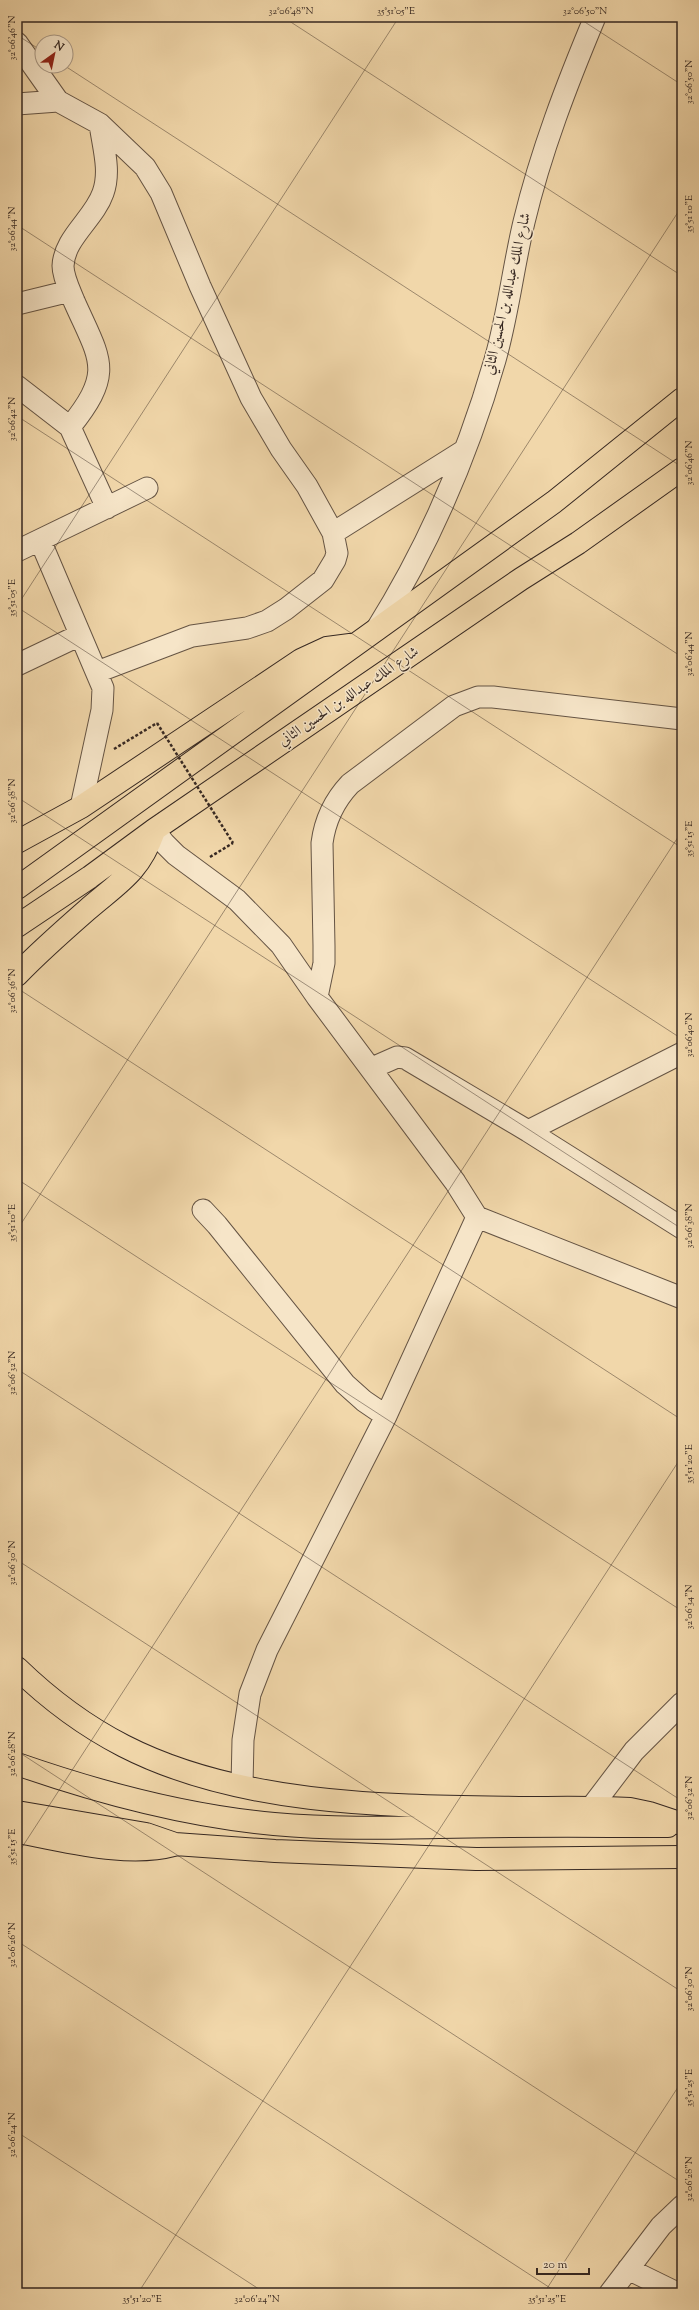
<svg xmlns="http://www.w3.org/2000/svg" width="699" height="2310" viewBox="0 0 699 2310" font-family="'Sorts Mill Goudy',Amiri,serif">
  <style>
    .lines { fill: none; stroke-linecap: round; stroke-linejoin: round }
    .minor-casing { stroke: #655444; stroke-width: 23 }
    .highway-casing { stroke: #362822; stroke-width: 24 }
    .path { stroke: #362822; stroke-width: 2.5; stroke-dasharray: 3 2; stroke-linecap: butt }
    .minor { stroke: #f6e5c8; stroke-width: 21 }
    .highway { stroke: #f1d7aa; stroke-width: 22 }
    .path-bridge { stroke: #362822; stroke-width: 2.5; stroke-dasharray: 3 2; stroke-linecap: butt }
    .ticks { fill: none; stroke: #362822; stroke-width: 1; stroke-opacity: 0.45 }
    .labels { text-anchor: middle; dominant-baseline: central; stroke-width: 3; stroke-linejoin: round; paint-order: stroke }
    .street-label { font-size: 15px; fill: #362822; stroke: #f6e5c8 }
    .neatline { fill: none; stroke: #362822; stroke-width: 1.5 }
    .ticks-label { font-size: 10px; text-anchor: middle; fill: #362822 }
  </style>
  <rect width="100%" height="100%" fill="#f1d7aa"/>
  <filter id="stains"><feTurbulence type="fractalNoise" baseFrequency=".005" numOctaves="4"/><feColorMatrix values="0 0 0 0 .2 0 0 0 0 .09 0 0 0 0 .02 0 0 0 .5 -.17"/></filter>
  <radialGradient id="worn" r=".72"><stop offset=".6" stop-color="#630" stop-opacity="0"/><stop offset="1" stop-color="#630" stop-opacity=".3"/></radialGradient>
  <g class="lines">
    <defs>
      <path id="minor" d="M17 43 58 101 100 124 145 167 161 193 200 286 251 398 281 449 307 486 333 533 337 553 335 560 323 580 286 609 267 621 247 628 192 636 97 672
        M17 104 58 101
        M17 304 70 291
        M17 386 70 427 107 508
        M70 427C115 371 100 360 74 301 70 291 63 277 63 266 64 238 94 219 103 193 111 171 103 147 100 124
        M333 533 465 450
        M40 540 103 688 102 710 81 807
        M17 551 147 488
        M376 630C428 547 468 454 495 360 508 315 513 268 524 222 541 151 567 84 595 17
        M17 665 80 635
        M154 830 164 843 176 855 237 900 281 945 317 997 455 1182 477 1217 682 1298
        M317 997 324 963V946L322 843C325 820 334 801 350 784L454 706 478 697H493L682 719
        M682 1053 528 1131 682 1228
        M372 1068 397 1057 405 1058 528 1131
        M203 1210 217 1225 345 1384 364 1401 386 1416
        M242 1786 243 1740 250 1694 267 1650 386 1416 477 1217
        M590 1809 634 1751 682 1703
        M628 2269 677 2293
        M610 2293 661 2226 682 2206"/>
      <path id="highway" d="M17 842 81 807 301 660 327 648 350 645
        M17 888 554 502 682 399
        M17 926 90 877 154 830 521 579 578 543 682 469
        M17 975C39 952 63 931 87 910 118 883 139 873 154 831
        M17 1668C49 1699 85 1726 124 1746 241 1806 391 1806 519 1808 556 1808 593 1807 630 1809L649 1813 682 1824
        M17 1764C100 1793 186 1816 274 1824 329 1829 384 1828 439 1827 516 1825 592 1826 668 1826
        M17 1812 146 1834 175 1844 275 1851 476 1859 682 1857
        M17 1832C65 1840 126 1858 174 1845"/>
    </defs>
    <use href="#minor" class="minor-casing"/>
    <use href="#highway" class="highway-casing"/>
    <path class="path" d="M114 749 157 723
      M210 857 233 843"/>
    <use href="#minor" class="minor"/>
    <use href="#highway" class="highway"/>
    <path class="path-bridge" d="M157 723 233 843"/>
  </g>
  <path class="ticks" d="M283 17 682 276M577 17 682 85M17 35 42 51M65 66 682 467M17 225 682 657M17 416 682 848M17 606 399 17M17 607 682 1039M17 797 682 1229M17 988 682 1420M17 1179 682 1611M17 1230 682 206M17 1369 682 1801M17 1560 682 1992M17 1751 682 2183M17 1855 682 831M17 1941 558 2293M17 2132 265 2293M138 2293 682 1456M544 2293 682 2081"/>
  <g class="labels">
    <g class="street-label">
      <text transform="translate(508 294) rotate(-77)">شارع الملك عبدالله بن الحسين الثاني</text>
      <text transform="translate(349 697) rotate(-34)">شارع الملك عبدالله بن الحسين الثاني</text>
    </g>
  </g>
  <rect width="699" height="2310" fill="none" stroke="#f1d7aa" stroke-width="44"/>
  <g transform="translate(54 54) rotate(33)"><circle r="19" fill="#f6e5c8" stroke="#a99986"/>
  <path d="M0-3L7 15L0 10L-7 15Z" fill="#8f2418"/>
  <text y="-6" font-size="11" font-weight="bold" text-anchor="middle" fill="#362822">N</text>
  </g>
  <path d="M537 2268v6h52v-6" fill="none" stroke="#362822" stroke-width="2"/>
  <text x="543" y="2268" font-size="12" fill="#362822" stroke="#f6e5c8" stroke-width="3" paint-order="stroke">20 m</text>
  <rect x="22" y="22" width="655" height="2266" class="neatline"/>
  <g class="ticks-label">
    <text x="291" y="14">32°06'48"N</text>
    <text x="396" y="14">35°51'05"E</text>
    <text x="585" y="14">32°06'50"N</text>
    <text transform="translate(11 38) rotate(-90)" y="4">32°06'46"N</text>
    <text transform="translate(688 82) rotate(-90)" y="4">32°06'50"N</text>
    <text transform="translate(688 214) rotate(-90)" y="4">35°51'10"E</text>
    <text transform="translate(11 229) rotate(-90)" y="4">32°06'44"N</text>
    <text transform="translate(11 419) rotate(-90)" y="4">32°06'42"N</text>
    <text transform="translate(688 463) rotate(-90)" y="4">32°06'46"N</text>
    <text transform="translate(11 598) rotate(-90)" y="4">35°51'05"E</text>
    <text transform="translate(688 654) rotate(-90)" y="4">32°06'44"N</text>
    <text transform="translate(11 801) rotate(-90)" y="4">32°06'38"N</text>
    <text transform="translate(688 839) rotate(-90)" y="4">35°51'15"E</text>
    <text transform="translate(11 991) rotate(-90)" y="4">32°06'36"N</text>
    <text transform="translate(688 1035) rotate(-90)" y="4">32°06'40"N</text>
    <text transform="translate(11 1223) rotate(-90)" y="4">35°51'10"E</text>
    <text transform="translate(688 1226) rotate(-90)" y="4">32°06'38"N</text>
    <text transform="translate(11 1373) rotate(-90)" y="4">32°06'32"N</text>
    <text transform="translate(688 1464) rotate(-90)" y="4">35°51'20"E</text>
    <text transform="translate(11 1563) rotate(-90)" y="4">32°06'30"N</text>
    <text transform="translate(688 1607) rotate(-90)" y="4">32°06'34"N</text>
    <text transform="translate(11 1754) rotate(-90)" y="4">32°06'28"N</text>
    <text transform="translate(688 1798) rotate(-90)" y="4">32°06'32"N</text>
    <text transform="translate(11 1847) rotate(-90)" y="4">35°51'15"E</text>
    <text transform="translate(11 1945) rotate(-90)" y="4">32°06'26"N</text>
    <text transform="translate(688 1989) rotate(-90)" y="4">32°06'30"N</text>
    <text transform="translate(688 2088) rotate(-90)" y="4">35°51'25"E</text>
    <text transform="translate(11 2135) rotate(-90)" y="4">32°06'24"N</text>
    <text transform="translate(688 2179) rotate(-90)" y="4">32°06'28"N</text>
    <text x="142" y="2302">35°51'20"E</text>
    <text x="257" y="2302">32°06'24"N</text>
    <text x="547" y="2302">35°51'25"E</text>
  </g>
  <rect width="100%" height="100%" filter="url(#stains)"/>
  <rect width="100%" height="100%" fill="url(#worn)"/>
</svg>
